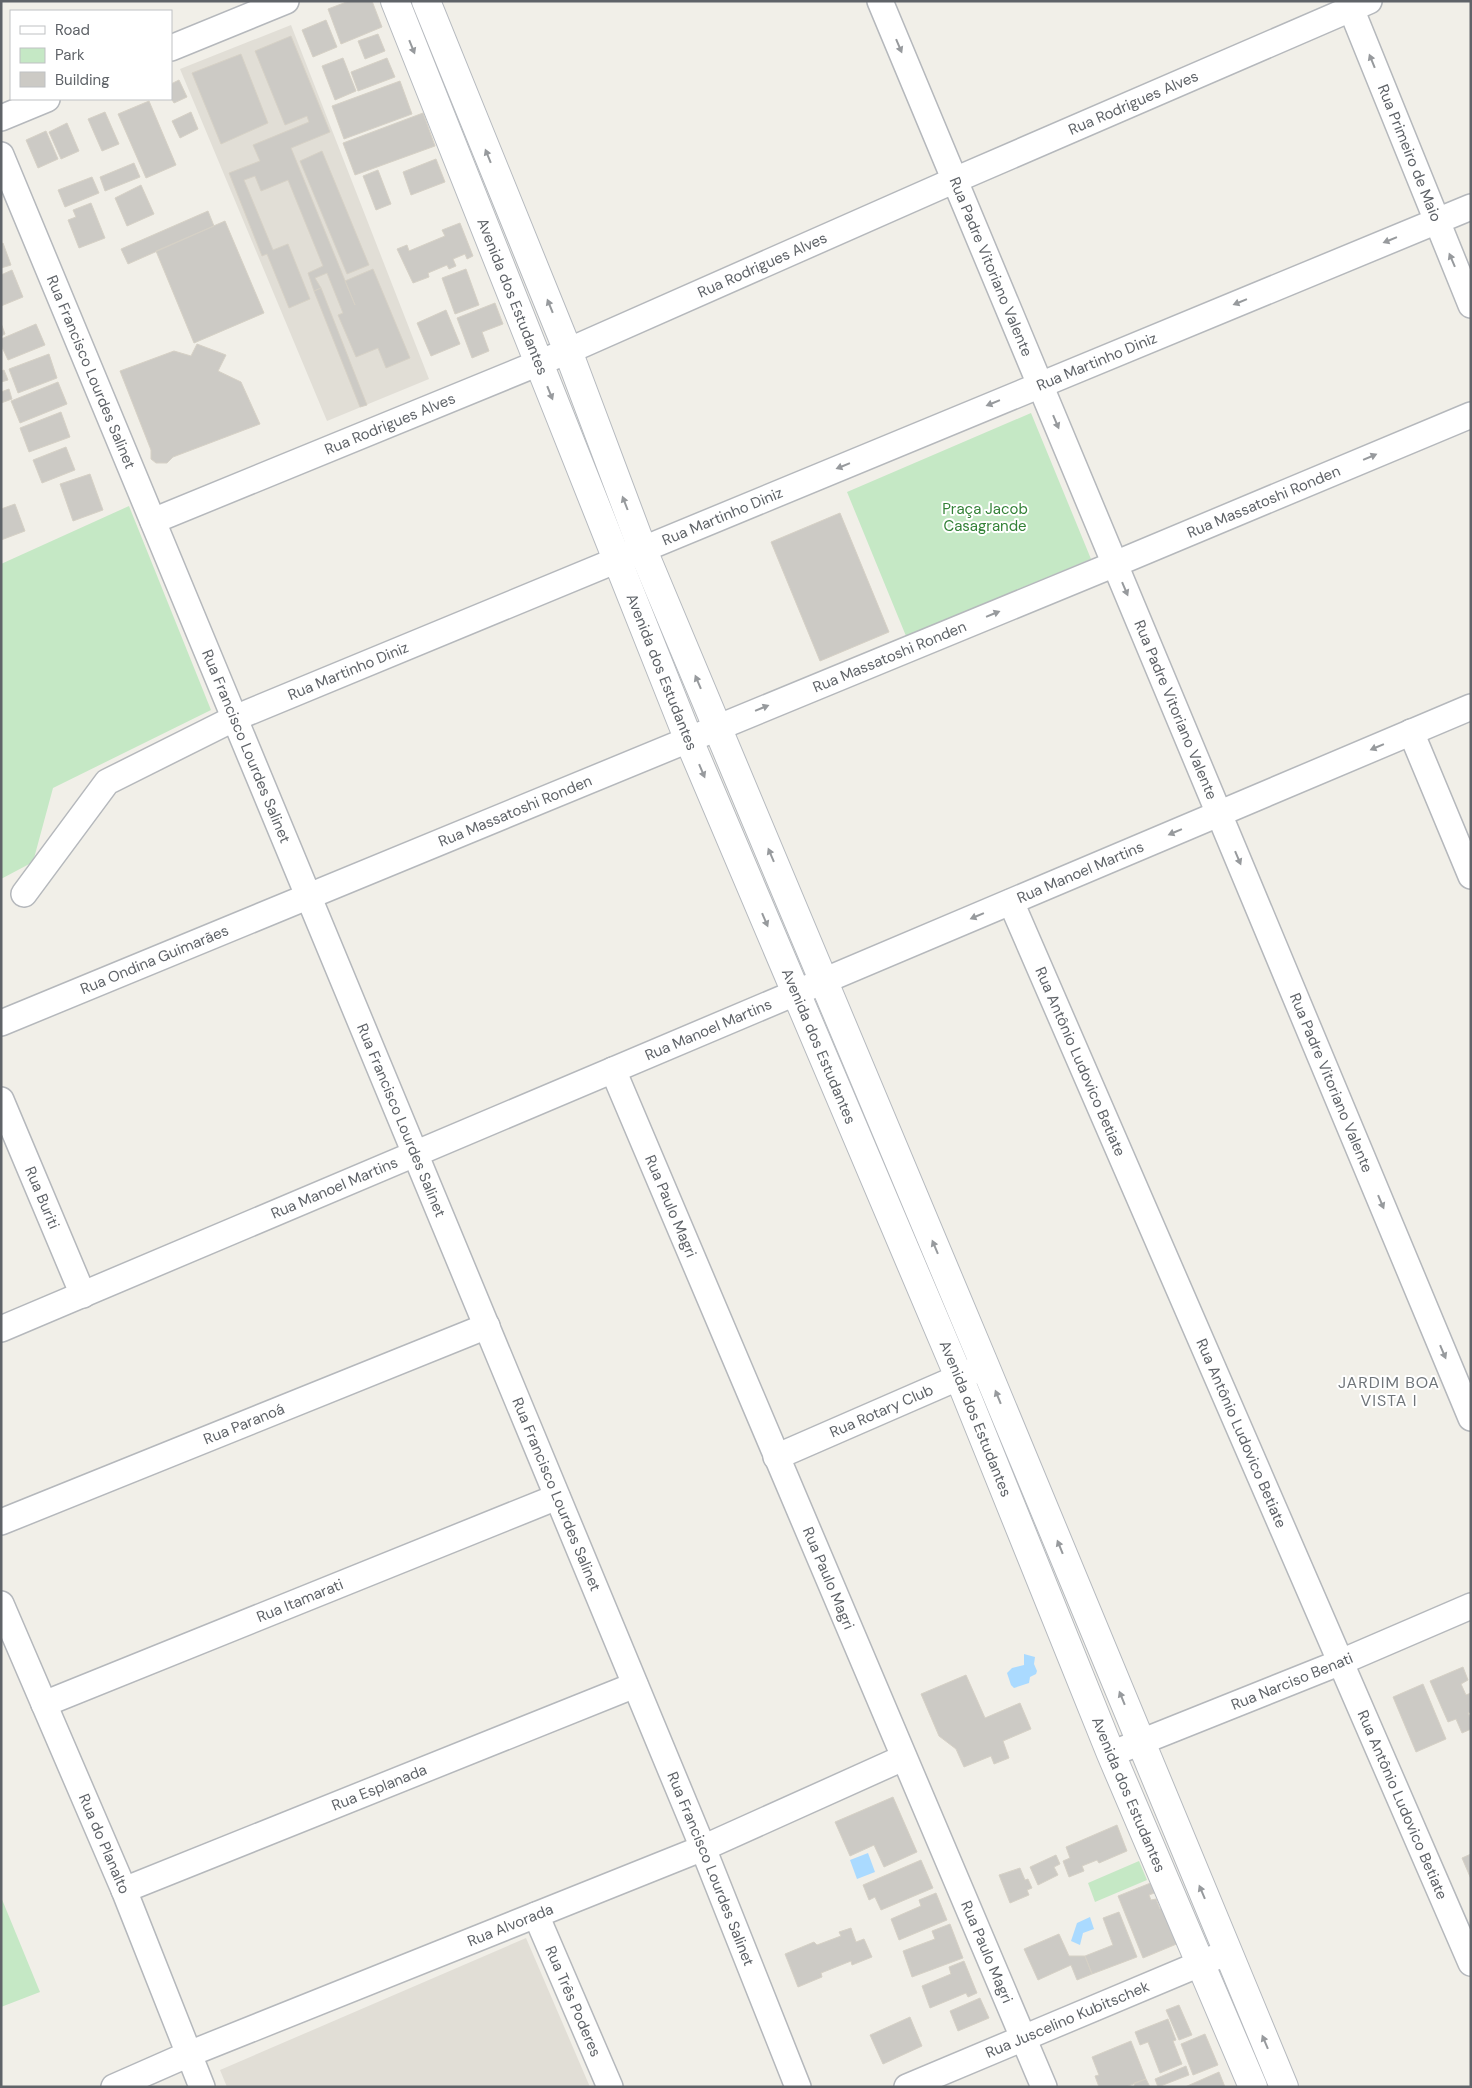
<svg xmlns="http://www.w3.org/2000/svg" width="1472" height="2088" viewBox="0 0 1472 2088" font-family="'DM Sans',sans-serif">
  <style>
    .education { fill: #e1ded6 }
    .green { fill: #c5e8c5 }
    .water { fill: #aadaff }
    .building { fill: #cccac5; stroke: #d6d1c6 }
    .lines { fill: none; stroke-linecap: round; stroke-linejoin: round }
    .street-casing { stroke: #b5b8bc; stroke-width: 28 }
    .secondary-casing { stroke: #b6babf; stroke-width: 30 }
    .street { stroke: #fff; stroke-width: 25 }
    .secondary { stroke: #fff; stroke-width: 28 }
    .oneway { fill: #979a9d }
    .labels { text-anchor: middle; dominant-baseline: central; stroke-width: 4; stroke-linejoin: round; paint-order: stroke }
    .street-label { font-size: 15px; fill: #5f6368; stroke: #fff }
    .park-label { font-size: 15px; fill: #348238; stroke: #fff }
    .neighbourhood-label { font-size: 16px; letter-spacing: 1px; fill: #70757a; stroke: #fff }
  </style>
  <rect width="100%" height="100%" fill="#f1efe8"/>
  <path class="education" d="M291 25 429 379 327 421 180 69Z
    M526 1938 590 2087H227L220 2070Z"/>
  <path class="green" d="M1031 413 1091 559 906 636 847 492Z
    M129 506 211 710 53 788 33 862 1 879V564Z
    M1139 1861 1147 1880 1095 1902 1088 1883Z
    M1 1897 40 1992 1 2007Z"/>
  <path class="water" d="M1024 1654 1035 1657 1034 1664 1037 1671 1036 1674 1030 1677 1029 1683 1014 1688 1011 1685 1007 1673 1012 1668 1024 1665Z
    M868 1853 875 1872 857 1879 850 1860Z
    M1090 1917 1094 1929 1083 1933 1080 1945 1071 1941 1077 1923Z"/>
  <path class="building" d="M349 1H372L382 27 341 44 328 9Z
    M326 20 337 47 313 57 302 30Z
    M378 34 385 51 365 59 358 41Z
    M291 36 330 132 291 148 355 305 345 281 373 269 410 358 386 368 378 348 356 357 338 315 343 313 327 273 315 278 321 288 314 291 308 273 323 266 288 180 261 191 255 176 244 180 273 250 288 244 310 299 289 308 267 254 262 256 229 173 260 161 253 145 309 122 307 116 285 125 255 51Z
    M241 54 268 123 221 144 192 73Z
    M343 58 356 91 335 100 322 66Z
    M387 58 395 77 358 91 351 72Z
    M179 80 187 97 174 103 171 98V84Z
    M400 81 412 114 344 139 332 106Z
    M149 101 176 165 146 178 118 114Z
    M105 112 119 144 102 151 88 119Z
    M191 112 198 129 180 138 172 121Z
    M423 113 435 146 355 175 343 143Z
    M67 123 79 151 61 159 49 132Z
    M46 131 58 159 38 168 26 140Z
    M322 151 369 265 347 274 300 161Z
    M436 159 445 182 411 195 403 172Z
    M134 163 140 177 105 191 100 177Z
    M378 170 391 204 376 210 363 176Z
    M92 177 99 193 65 207 58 190Z
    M141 185 154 214 127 226 115 198Z
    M91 203 105 238 79 248 68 220 76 217 73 210Z
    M208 211 214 226 128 264 121 249Z
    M225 221 264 313 194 343 156 251Z
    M460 223 473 256 467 259 465 254 453 259 456 266 449 269 447 265 428 273 429 277 413 283 397 249 407 245 409 251 445 236 442 230Z
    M3 243 11 265 1 268V244Z
    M466 269 479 305 455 314 442 278Z
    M12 270 23 297 1 306V275Z
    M321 288 367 405 360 407 314 291Z
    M495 303 503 324 482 332 489 351 472 358 457 318Z
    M446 310 460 344 431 356 417 323Z
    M1 323 5 334 1 336Z
    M36 324 45 345 8 360 1 345V339Z
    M197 344 226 355 218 371 241 382 260 424 173 457 167 463H156L151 459V450L120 371 174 351 191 356Z
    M49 354 57 378 18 393 9 369Z
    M4 370 8 380 1 382V371Z
    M58 382 67 404 20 423 11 401Z
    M9 389 12 399 1 403V392Z
    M61 412 70 437 29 452 20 428Z
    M66 447 75 470 42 483 33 460Z
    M90 474 103 510 73 521 60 484Z
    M15 504 25 531 1 540V509Z
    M840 513 889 632 820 661 771 542Z
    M1463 1667 1468 1680 1461 1684 1466 1695 1471 1693V1712L1468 1713 1471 1719V1729L1462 1733 1456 1719 1448 1722 1430 1681Z
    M966 1675 985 1718 1020 1703 1031 1729 1003 1741 1009 1758 994 1764 991 1756 964 1767 956 1749 939 1736 921 1694Z
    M1423 1684 1446 1739 1416 1752 1393 1697Z
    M893 1797 917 1852 884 1867 874 1845 850 1856 835 1822Z
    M1117 1825 1127 1851 1099 1863 1097 1860 1082 1866 1084 1871 1069 1877 1063 1861 1070 1858 1066 1847Z
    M1471 1854V1879L1462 1858Z
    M1056 1855 1060 1864 1054 1867 1058 1875 1038 1885 1030 1867Z
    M921 1860 933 1888 881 1910 875 1897 869 1900 863 1885Z
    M1020 1868 1025 1880 1028 1879 1032 1888 1027 1890 1029 1895 1010 1903 999 1875Z
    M1153 1882 1157 1892 1149 1895 1151 1900 1156 1899 1160 1909 1164 1907 1179 1943 1143 1958 1118 1896Z
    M936 1893 947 1920 899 1940 891 1919 921 1906 919 1900Z
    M1119 1912 1137 1957 1092 1974 1085 1956 1113 1945 1103 1918Z
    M950 1924 963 1958 912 1977 903 1951 935 1939 932 1931Z
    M851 1928 856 1942 864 1939 872 1957 852 1965 851 1961 821 1973 822 1977 798 1987 785 1954 814 1942 817 1945 841 1936 839 1932Z
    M1059 1934 1069 1956H1085L1092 1974 1077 1980 1071 1965 1038 1980 1024 1949Z
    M964 1961 977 1993 968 1997 966 1993 930 2008 922 1986 951 1974 949 1967Z
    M980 1998 989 2018 958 2031 950 2011Z
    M1179 2005 1192 2035 1179 2040 1166 2010Z
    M910 2017 922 2046 883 2064 870 2035Z
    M1168 2019 1176 2040 1173 2041 1182 2064 1160 2073 1148 2042 1140 2045 1135 2032Z
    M1205 2034 1218 2065 1193 2075 1181 2044Z
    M1131 2041 1146 2079 1126 2087H1099L1095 2076 1099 2075 1092 2057Z
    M1186 2066 1189 2075 1158 2087 1155 2079Z
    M1219 2072 1225 2087H1185Z
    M1146 2079 1150 2087H1135L1134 2083Z"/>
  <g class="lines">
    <defs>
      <g id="street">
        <path id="s1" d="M880 1 1471 1418"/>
        <path id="s2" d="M1348 1 1471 305"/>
        <path d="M171 48 286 1"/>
        <path d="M1 118 47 99"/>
        <path id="s3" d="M1 155 703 1848 798 2087"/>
        <path id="s4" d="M153 521 568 351 955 180 1369 1"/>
        <path d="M1411 732 1471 876"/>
        <path id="s5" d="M24 894 107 782 235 718 1471 207"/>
        <path id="s6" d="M1011 902 1471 1963"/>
        <path id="s7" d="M1 1023 1115 564 1471 415"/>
        <path id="s8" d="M613 1070 1044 2087"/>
        <path id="s9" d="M1 1100 83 1295"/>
        <path id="s10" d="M1 1329 1471 707"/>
        <path id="s11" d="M776 1457 978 1369"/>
        <path id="s12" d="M1 1522 487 1326"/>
        <path id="s13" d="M1 1604 124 1890 202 2087"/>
        <path id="s14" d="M44 1704 557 1497"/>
        <path id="s15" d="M1111 1754 1341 1662 1471 1606"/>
        <path id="s16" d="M124 1890 635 1685"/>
        <path id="s17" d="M536 1915 610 2087"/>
        <path id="s18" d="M114 2087 189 2054 703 1848 903 1758"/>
        <path id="s19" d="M907 2087 1228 1952"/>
      </g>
      <g id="secondary">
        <path id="s20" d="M395 1 688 738 959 1377 1111 1754 1253 2087"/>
        <path d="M426 1 568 351 642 548 985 1366 1284 2087"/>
      </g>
    </defs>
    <use href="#street" class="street-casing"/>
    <use href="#secondary" class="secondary-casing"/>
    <use href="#street" class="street"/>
    <use href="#secondary" class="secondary"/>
  </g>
  <defs><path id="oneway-solid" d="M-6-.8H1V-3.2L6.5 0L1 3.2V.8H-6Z" transform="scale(1.25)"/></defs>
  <g class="oneway">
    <use href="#oneway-solid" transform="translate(899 46) rotate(67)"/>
    <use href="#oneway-solid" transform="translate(412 47) rotate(68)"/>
    <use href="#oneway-solid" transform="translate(1372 61) rotate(-112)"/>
    <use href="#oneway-solid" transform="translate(488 156) rotate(-112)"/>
    <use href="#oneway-solid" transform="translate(1390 240) rotate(158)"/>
    <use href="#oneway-solid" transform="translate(1452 260) rotate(-113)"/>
    <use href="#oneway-solid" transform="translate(1240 302) rotate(158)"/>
    <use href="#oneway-solid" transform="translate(550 306) rotate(-112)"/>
    <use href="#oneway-solid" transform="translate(550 393) rotate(68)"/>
    <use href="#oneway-solid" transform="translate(993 403) rotate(158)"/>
    <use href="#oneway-solid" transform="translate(1056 422) rotate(67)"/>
    <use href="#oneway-solid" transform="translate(1370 457) rotate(-23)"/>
    <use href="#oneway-solid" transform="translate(843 466) rotate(158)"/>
    <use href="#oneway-solid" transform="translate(625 503) rotate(-111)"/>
    <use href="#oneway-solid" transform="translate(1125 589) rotate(67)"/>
    <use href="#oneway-solid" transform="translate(993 614) rotate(-22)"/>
    <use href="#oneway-solid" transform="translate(698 682) rotate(-113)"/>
    <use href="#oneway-solid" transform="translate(762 708) rotate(-22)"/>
    <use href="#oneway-solid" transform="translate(1377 747) rotate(157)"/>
    <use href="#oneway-solid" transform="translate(702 771) rotate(67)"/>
    <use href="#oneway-solid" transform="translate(1175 832) rotate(157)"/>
    <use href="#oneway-solid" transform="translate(771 855) rotate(-113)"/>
    <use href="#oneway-solid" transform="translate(1238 858) rotate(67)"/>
    <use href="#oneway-solid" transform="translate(977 916) rotate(157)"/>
    <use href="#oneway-solid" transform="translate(765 920) rotate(67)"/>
    <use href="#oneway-solid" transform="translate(1381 1202) rotate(67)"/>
    <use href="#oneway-solid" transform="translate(935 1247) rotate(-113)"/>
    <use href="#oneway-solid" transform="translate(1443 1352) rotate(67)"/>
    <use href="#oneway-solid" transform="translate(998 1397) rotate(-112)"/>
    <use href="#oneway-solid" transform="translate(1060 1547) rotate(-112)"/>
    <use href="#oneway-solid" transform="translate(1122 1698) rotate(-112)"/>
    <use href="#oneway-solid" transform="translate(1202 1892) rotate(-113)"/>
    <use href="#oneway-solid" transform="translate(1265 2042) rotate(-113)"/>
  </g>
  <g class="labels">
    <g class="street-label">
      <text stroke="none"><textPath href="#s4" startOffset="1066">Rua Rodrigues Alves</textPath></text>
      <text stroke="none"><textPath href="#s2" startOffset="164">Rua Primeiro de Maio</textPath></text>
      <text stroke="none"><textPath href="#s4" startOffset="661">Rua Rodrigues Alves</textPath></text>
      <text stroke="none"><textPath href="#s1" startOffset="288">Rua Padre Vitoriano Valente</textPath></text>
      <text stroke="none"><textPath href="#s20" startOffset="318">Avenida dos Estudantes</textPath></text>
      <text stroke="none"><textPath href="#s5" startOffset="1215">Rua Martinho Diniz</textPath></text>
      <text stroke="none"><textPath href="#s3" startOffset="235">Rua Francisco Lourdes Salinet</textPath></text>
      <text stroke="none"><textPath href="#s4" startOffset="256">Rua Rodrigues Alves</textPath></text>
      <text stroke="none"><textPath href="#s7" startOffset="1366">Rua Massatoshi Ronden</textPath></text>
      <text stroke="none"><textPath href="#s5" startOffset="810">Rua Martinho Diniz</textPath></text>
      <text stroke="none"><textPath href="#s7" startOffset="961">Rua Massatoshi Ronden</textPath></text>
      <text stroke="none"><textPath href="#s5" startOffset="405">Rua Martinho Diniz</textPath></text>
      <text stroke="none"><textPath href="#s20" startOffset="722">Avenida dos Estudantes</textPath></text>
      <text stroke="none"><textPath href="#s1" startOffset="768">Rua Padre Vitoriano Valente</textPath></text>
      <text stroke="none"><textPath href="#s3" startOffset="640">Rua Francisco Lourdes Salinet</textPath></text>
      <text stroke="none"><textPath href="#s7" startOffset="556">Rua Massatoshi Ronden</textPath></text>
      <text stroke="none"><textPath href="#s10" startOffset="1172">Rua Manoel Martins</textPath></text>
      <text stroke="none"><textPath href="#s7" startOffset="166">Rua Ondina Guimarães</textPath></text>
      <text stroke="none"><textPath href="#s10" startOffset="768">Rua Manoel Martins</textPath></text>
      <text stroke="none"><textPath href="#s20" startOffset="1128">Avenida dos Estudantes</textPath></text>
      <text stroke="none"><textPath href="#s6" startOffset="174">Rua Antônio Ludovico Betiate</textPath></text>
      <text stroke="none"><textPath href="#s1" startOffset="1172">Rua Padre Vitoriano Valente</textPath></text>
      <text stroke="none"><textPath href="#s3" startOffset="1045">Rua Francisco Lourdes Salinet</textPath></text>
      <text stroke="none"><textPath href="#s10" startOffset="362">Rua Manoel Martins</textPath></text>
      <text stroke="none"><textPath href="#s9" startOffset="106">Rua Buriti</textPath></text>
      <text stroke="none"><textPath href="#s8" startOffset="148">Rua Paulo Magri</textPath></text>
      <text stroke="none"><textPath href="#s11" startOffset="115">Rua Rotary Club</textPath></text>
      <text stroke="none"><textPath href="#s20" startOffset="1532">Avenida dos Estudantes</textPath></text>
      <text stroke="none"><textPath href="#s12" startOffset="262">Rua Paranoá</textPath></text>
      <text stroke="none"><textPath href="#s6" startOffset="579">Rua Antônio Ludovico Betiate</textPath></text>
      <text stroke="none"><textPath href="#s3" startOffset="1450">Rua Francisco Lourdes Salinet</textPath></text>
      <text stroke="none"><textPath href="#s8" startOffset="552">Rua Paulo Magri</textPath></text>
      <text stroke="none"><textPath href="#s14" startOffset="276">Rua Itamarati</textPath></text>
      <text stroke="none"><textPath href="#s15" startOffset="195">Rua Narciso Benati</textPath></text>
      <text stroke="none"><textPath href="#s16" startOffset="275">Rua Esplanada</textPath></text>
      <text stroke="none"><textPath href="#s20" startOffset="1938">Avenida dos Estudantes</textPath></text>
      <text stroke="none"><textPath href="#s6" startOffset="984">Rua Antônio Ludovico Betiate</textPath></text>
      <text stroke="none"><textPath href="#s13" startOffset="261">Rua do Planalto</textPath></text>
      <text stroke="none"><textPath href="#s3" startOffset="1855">Rua Francisco Lourdes Salinet</textPath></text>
      <text stroke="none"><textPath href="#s18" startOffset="428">Rua Alvorada</textPath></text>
      <text stroke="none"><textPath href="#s8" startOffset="958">Rua Paulo Magri</textPath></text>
      <text stroke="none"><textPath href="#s17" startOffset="94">Rua Três Poderes</textPath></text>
      <text stroke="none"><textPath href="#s19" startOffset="174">Rua Juscelino Kubitschek</textPath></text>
    </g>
    <g class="park-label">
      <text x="985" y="509">Praça Jacob<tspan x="985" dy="17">Casagrande</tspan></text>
    </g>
    <g class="neighbourhood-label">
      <text x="1389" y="1382">JARDIM BOA<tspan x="1389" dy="18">VISTA I</tspan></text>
    </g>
  </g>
  <rect width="1472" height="2088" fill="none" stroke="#5f6368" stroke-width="5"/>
  <rect x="10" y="10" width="162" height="90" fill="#ffffff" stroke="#bfc1c3"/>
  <rect x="20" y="26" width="25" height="8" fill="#ffffff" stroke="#bfc1c3"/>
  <text x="55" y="35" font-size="15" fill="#5f6368">Road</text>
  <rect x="20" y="48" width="25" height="15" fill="#c5e8c5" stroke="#bfc1c3"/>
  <text x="55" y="60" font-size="15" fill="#5f6368">Park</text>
  <rect x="20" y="72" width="25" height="15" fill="#cccac5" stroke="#bfc1c3"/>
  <text x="55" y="85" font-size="15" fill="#5f6368">Building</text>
</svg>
